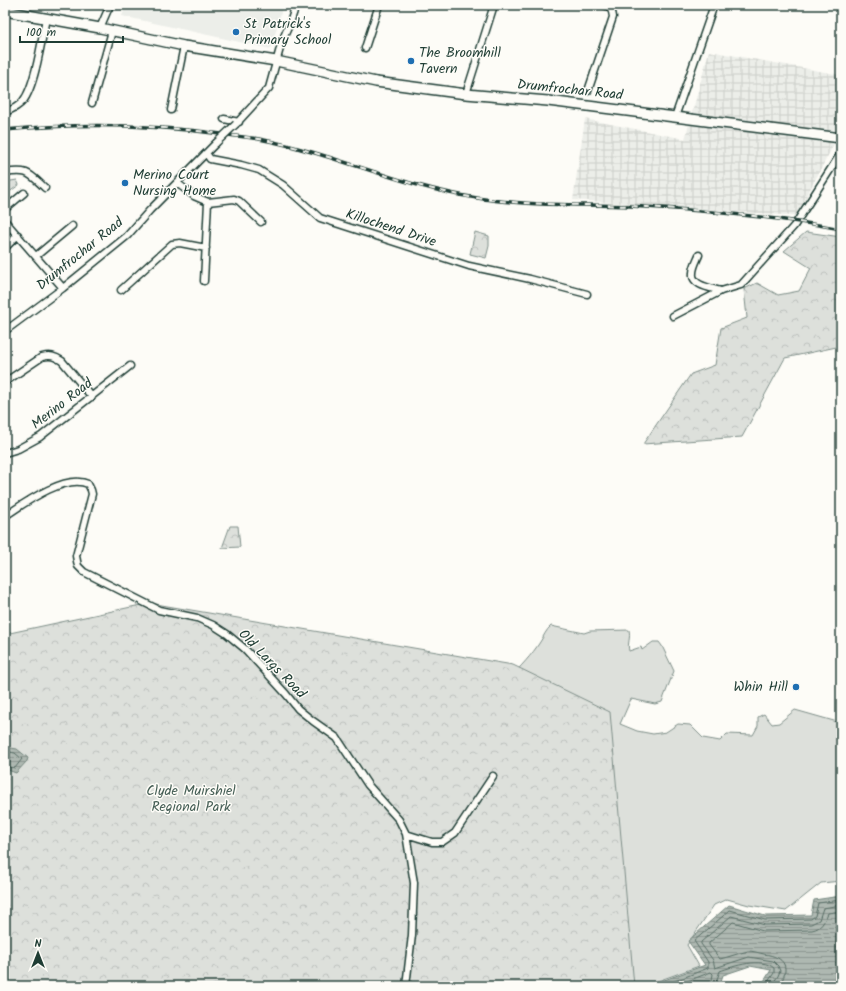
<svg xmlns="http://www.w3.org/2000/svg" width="846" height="991" viewBox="0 0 846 991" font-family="Kalam,sans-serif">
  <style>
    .built { fill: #eceee9 }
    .industrial { fill: url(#industrial-grid) }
    .green { fill: #dde0db; stroke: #7e8e88 }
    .forest { fill: url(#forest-crowns); stroke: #7e8e88 }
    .water { fill: url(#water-rules); stroke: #75877f }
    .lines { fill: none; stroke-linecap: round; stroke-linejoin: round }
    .shore { stroke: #586e66; stroke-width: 1 }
    .street-casing { stroke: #1f3d34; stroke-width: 9 }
    .secondary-casing { stroke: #1f3d34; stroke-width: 12 }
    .street { stroke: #fdfcf7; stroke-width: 6 }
    .secondary { stroke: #fdfcf7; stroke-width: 9 }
    .rail-casing { stroke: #1f3d34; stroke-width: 3.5 }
    .rail { stroke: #fdfcf7; stroke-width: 2; stroke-dasharray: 6; stroke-linecap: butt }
    .street-bridge-casing { stroke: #1f3d34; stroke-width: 9; stroke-linecap: butt }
    .street-bridge { stroke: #fdfcf7; stroke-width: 6 }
    .poi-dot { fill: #1f6fb2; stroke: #fdfcf7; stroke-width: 1.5 }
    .labels { text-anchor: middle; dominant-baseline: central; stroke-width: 3; stroke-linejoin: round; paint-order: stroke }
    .poi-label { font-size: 14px; fill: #1f3d34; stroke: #fdfcf7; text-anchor: start }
    .street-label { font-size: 14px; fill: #1f3d34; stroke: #fdfcf7 }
    .park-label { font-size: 14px; fill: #455e55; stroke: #fdfcf7 }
  </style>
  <defs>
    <pattern id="industrial-grid" width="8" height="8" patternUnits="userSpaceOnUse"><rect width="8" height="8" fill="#eceee9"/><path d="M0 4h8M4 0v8" fill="none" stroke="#cacdc8"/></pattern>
    <pattern id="forest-crowns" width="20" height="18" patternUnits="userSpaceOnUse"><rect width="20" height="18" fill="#dde0db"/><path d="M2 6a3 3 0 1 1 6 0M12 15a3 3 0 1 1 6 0" fill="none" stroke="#bdc1bd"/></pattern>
    <pattern id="water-rules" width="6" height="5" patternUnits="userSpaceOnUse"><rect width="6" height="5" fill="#aeb8b1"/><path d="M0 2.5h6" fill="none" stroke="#8d9791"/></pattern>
  </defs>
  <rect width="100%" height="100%" fill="#fdfcf7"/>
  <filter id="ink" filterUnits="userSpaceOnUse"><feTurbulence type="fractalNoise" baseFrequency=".025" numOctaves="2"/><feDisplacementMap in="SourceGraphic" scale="8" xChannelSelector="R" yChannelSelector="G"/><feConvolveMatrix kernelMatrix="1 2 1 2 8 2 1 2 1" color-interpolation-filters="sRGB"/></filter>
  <g filter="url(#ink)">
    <path class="built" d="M126 5H283L271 49 122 16Z"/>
    <path class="industrial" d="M709 51 841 75V131L796 216 573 200 585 119 685 139Z"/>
    <path class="green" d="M551 626 584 633 590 631 629 630C631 638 627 643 629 651L641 647 642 650 653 642H659L662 646 674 671 662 702 655 704 631 699 620 724 637 731 653 734 666 732 678 724 690 725 703 738 720 741 727 734 753 735 758 726V717L764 714 772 724 779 723 795 710 841 723V881L821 883 786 911 749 905 727 899 714 905 687 945 699 966 644 986H413L510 678C520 667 532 655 540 642 544 636 546 630 551 626Z"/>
    <path class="forest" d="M17 180 19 185 5 195V182Z
      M475 232 489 236V246L486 258 470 254Z
      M806 232 841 237V346L785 358 742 437 643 444 691 374 715 365 721 328 747 318 744 289 757 283 778 295 799 291 811 268 784 251Z
      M230 526H238L240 547 222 548Z
      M150 603 513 665 610 712 634 986H5V634Z"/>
    <path class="water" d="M5 747 17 749 28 758 27 761 16 773 5 769Z
      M841 896V986H761L771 970 750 966 723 975 720 984 722 986H658L659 982 705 965 688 941 729 905 765 916 811 915 814 900Z"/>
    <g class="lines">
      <path class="shore" d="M5 751 15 753 22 759 15 768 5 766
        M662 986 708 968V962L694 941 730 910 765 920 811 919 815 916 818 903 841 900
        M675 986 711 972 713 974 711 986
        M716 986V982L720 971C734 966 761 957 774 968V973L765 986
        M771 986 778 976 780 971 778 966 773 961 749 957 715 968 713 960 701 944V942L731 916 765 925 811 924 819 920 823 908 841 905
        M779 986C791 967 785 957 764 954 759 953 753 951 748 951 739 953 729 957 720 959L709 945V943L733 922 763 931 812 930C822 928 824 922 828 913L841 911"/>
      <defs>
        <path id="street" d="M100 28 110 5
          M365 48 379 5
          M588 91 613 17C612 10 611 7 604 5
          M466 94 494 5
          M92 103 112 31
          M171 110 184 46
          M5 112C11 110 19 106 23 101 35 87 42 38 46 18
          M675 117 714 5
          M224 119 239 122
          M236 124 269 88 282 41 290 23 296 5
          M206 153 210 159 241 165 259 170 283 185 320 218 469 266 530 279 587 294
          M5 173C28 169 29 173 45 188
          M177 183 194 196 208 202 234 199 239 201 261 222
          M5 209 24 193
          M5 221 63 288
          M5 248 18 235
          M699 255C697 260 693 267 693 273 691 286 712 288 721 291
          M36 256 72 226
          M204 281 208 202
          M121 290 172 244 180 243 206 248
          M673 316 721 291 741 285 794 226 841 153
          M5 331 63 288 127 236 150 210 216 143
          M5 382 42 357C50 355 55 356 62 361L92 397
          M5 453 18 449 40 437 130 366
          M5 516C23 504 66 473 88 484L91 490 92 494 76 556 78 566 84 572 159 610 197 618 213 625 227 634 245 649 286 694 298 709 313 721 337 738 368 785 399 820 406 834 414 883 412 935 406 986
          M406 834 432 842H442L455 833 493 776"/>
        <path id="secondary" d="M5 11 100 28 184 46 276 61 376 82 466 94 548 101 841 138"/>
      </defs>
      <use href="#street" class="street-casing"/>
      <use href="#secondary" class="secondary-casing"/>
      <use href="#street" class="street"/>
      <use href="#secondary" class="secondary"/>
      <defs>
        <path id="rail" d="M5 130C77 123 150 124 221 134 234 136 247 137 259 139 333 153 402 187 477 198 527 206 579 204 630 206 701 210 771 216 841 229"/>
      </defs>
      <use href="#rail" class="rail-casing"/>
      <use href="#rail" class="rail"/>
      <defs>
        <path id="street-bridge" d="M216 143 236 124"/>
      </defs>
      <use href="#street-bridge" class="street-bridge-casing"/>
      <use href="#street-bridge" class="street-bridge"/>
    </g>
  </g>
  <g class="poi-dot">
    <circle cx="236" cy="32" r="4"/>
    <circle cx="411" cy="61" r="4"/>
    <circle cx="125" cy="183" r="4"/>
    <circle cx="796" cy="687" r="4"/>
  </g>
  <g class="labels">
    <g class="poi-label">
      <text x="244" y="24">St Patrick's<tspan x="244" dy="16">Primary School</tspan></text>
      <text x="419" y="53">The Broomhill<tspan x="419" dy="16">Tavern</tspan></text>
      <text x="133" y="175">Merino Court<tspan x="133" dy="16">Nursing Home</tspan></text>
      <text x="788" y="687" text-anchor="end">Whin Hill</text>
    </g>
    <g class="street-label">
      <text transform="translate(570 90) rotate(6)">Drumfrochar Road</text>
      <text transform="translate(391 228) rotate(18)">Killochend Drive</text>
      <text transform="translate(80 254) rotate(-39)">Drumfrochar Road</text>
      <text transform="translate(62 404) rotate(-38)">Merino Road</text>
      <text transform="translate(272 664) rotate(46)">Old Largs Road</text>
    </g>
    <g class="park-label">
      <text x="191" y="791">Clyde Muirshiel<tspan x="191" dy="16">Regional Park</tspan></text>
    </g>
  </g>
  <rect width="846" height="991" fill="none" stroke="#fdfcf7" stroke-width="20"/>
  <rect x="10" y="10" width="826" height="971" fill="none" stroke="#1f3d34" stroke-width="1.5" filter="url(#ink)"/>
  <g transform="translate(38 953)" stroke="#fdfcf7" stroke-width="3" paint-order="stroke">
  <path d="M0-3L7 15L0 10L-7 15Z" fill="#1f3d34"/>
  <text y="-6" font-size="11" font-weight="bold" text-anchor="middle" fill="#1f3d34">N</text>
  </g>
  <path d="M20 36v6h103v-6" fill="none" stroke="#1f3d34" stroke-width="2"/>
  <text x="26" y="36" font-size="12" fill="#1f3d34" stroke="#fdfcf7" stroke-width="3" paint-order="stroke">100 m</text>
</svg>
